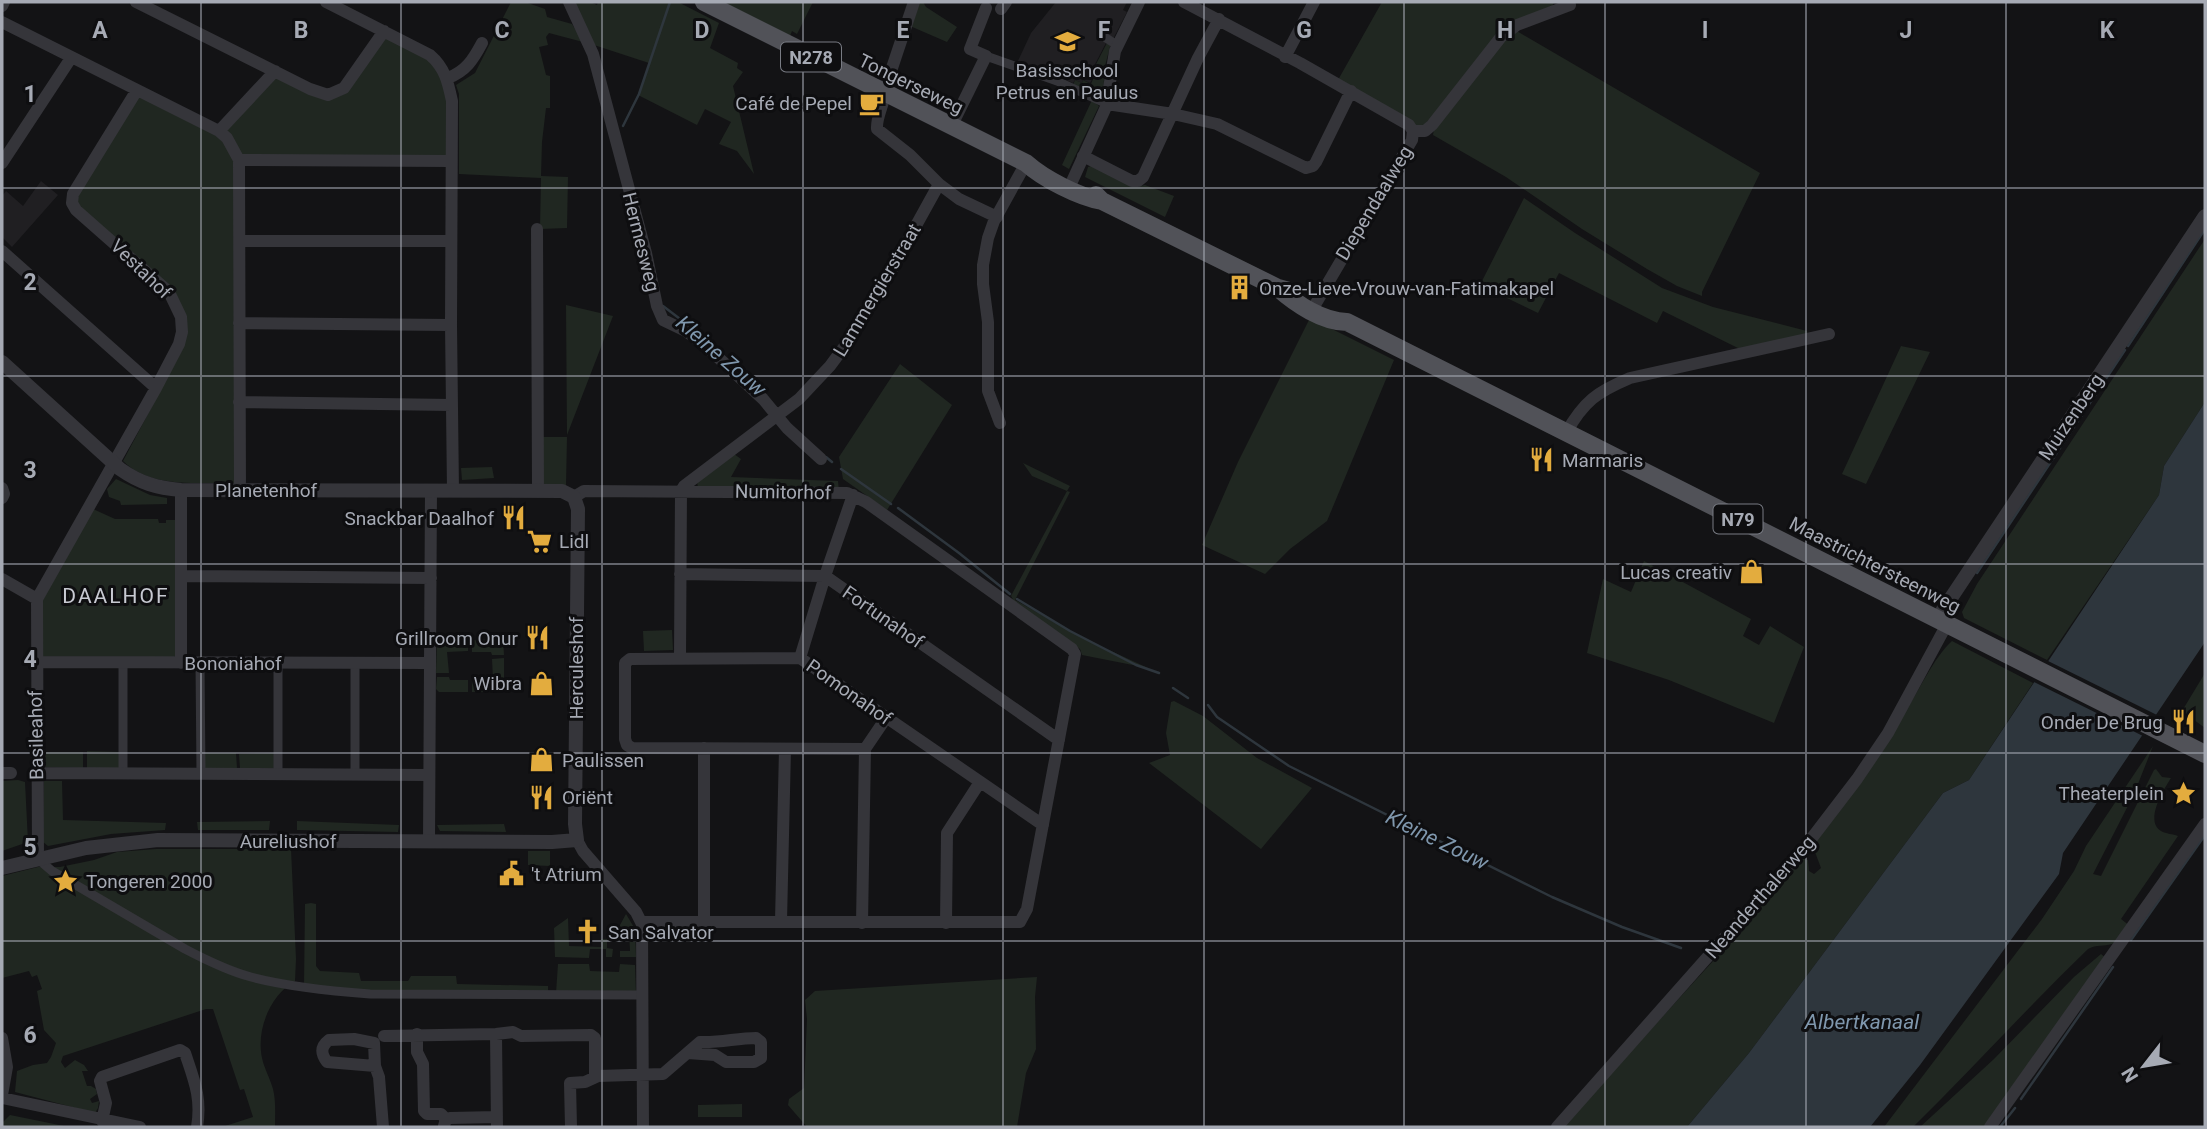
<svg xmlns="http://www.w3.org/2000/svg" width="2207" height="1129" viewBox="0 0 2207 1129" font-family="Roboto,sans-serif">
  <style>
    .built { fill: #201f22 }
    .green { fill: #202721 }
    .water { fill: #2e363d }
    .pier { fill: #131315 }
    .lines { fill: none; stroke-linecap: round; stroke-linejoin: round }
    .stream { stroke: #2e363d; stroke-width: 2.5 }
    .pedestrian { stroke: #35353a; stroke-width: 9 }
    .minor { stroke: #35353a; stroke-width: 12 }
    .tertiary { stroke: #35353a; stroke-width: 14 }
    .primary { stroke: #515258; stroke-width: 18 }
    .grid { fill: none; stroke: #a6aab4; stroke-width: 2; stroke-opacity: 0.55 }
    .labels { text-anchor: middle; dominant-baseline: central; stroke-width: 6; stroke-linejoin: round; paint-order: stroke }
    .shield { fill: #0e0e10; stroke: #787b83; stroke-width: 2 }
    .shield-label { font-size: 18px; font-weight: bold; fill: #a6aab4 }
    .poi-label { font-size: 19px; fill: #a6aab4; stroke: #0e0e10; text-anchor: start }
    .street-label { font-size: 19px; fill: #a6aab4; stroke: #0e0e10 }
    .water-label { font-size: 21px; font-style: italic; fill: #7f97ad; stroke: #0e0e10 }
    .neighbourhood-label { font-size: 21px; letter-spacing: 2px; fill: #c7c9d1; stroke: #0e0e10 }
    .grid-label { font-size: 23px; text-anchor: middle; font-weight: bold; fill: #a6aab4; stroke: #0e0e10; stroke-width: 6; stroke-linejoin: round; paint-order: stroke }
  </style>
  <rect width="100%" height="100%" fill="#131315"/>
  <path class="built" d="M1056 2H1127L1123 10 1127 12 1111 43 1107 41 1092 70 1096 72 1090 83 1083 80 1082 83 1075 80 1073 83 1062 78 1061 80 1017 63 1031 33Z
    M41 181 58 195 12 247 2 237V196L6 191 23 206Z"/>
  <path class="green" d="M511 2H525L545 9 547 17 572 24 583 42 549 33 546 37 548 45 539 47 546 75 550 76V108H546L542 142 541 176 568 177 567 228 540 229 541 178 459 174V94L456 85 475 73Z
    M572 2H590L597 5 598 2H678L719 23 710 48 738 63 737 68 743 72 733 86 754 174 737 151 719 144 731 122 705 109 697 125 638 95 649 63 594 45Z
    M723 2H813L797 34 792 31 790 36Z
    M918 2H923L926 7 957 27 947 42 910 26Z
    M1382 2H1554L1552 7 1526 19 1421 128 1338 80Z
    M1515 30 1760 173 1702 292V296L1677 286 1647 269 1582 229 1506 177 1433 135 1434 129 1499 43Z
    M385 34 427 56 446 80 449 159 240 156 223 130 275 73 332 97Z
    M1108 41 1111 43 1105 66 1103 93 1098 96 1073 85 1075 80 1082 83 1083 80 1091 84 1096 72 1093 70Z
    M137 93 226 139 235 155 236 483C198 482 152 489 123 461L183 348 182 310 77 211 74 195Z
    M1092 100 1099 106 1069 169 1062 165Z
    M1091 166 1136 187 1145 185 1174 196 1165 217 1085 177 1088 167Z
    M1524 198 1575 233 1662 288 1713 307 1807 331 1808 336 1742 350 1663 311 1657 323 1559 273 1538 313 1480 285Z
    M2205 239V402L2164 466 2159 495 2047 660 1964 618 1962 612 1977 584Z
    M566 305 613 316 567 435Z
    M1310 318 1394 360 1327 521 1290 549 1265 574 1202 545 1238 462Z
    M1901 346 1930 352 1866 484 1842 474Z
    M900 364 952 405 887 510 843 479 839 457Z
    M541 437H567L566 485H541Z
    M734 454 741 459 731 477 838 481 839 491 698 488 697 481Z
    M1023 463 1070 486 1067 491 1070 492 1015 600 1085 639 1148 668 1082 655 1080 649 1015 603 1011 596 1067 491 1032 476Z
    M492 467 494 478 462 480 461 468Z
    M116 479 150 495 167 498V504L121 505 120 501 109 497 107 489Z
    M93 509 115 519H158L159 523H166V520H178L177 654 173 658 39 660 40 605Z
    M1644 561 1751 619 1743 636 1759 645 1770 626 1804 647 1774 723 1669 680 1587 653 1603 579 1631 592Z
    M672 630 673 650 644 651 643 631Z
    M439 639H468V651L447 652 449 673H436L437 641Z
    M503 639 504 655H492L491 652H472V640Z
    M1952 641 2033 683 1969 780 1943 793 1749 1053 1687 1127H1562L1714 960 1798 860 1802 858 1808 860 1809 871 1814 874 1821 868 1812 844C1845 801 1876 757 1905 712 1919 691 1934 657 1952 641Z
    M504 658V690L502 692H472V680H493L492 659Z
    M2205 673V728L2182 711Z
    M437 677H449L450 680H468V692H439L436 689Z
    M1174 701 1203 716 1257 758 1312 788 1261 849 1149 763 1170 755 1166 733 1171 702Z
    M2153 746 2134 794 2093 874 2101 876 2154 770 2156 769 2162 777 2171 778C2164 789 2144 821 2161 831 2166 834 2173 834 2178 836L2121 919 2130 926C2125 932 2120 942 2112 944 2103 947 2097 944 2088 949 2028 1007 1972 1069 1913 1127H1884L2042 919 2074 871 2086 846Z
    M87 751 120 752 121 768H87Z
    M45 752H83V768L45 767Z
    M201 753H236L237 768H202Z
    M274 753V768H240L239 754Z
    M18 780 25 782 28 842 2 851V781Z
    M44 781H62L63 820 166 823 165 830 111 834 48 846 43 842Z
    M270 821 269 830H198L197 822Z
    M297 821 399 825 398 832 297 830Z
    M504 824 506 832 440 831 437 825Z
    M156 849H291L296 959 295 981C270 995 256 1030 262 1058 264 1068 270 1078 273 1089 276 1101 275 1114 275 1127H222L253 1117 244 1089 240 1090 213 1009H206L63 1056 61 1062 65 1068 75 1060 84 1065 88 1071H82L87 1086H91L96 1089 97 1094 90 1099 92 1103 99 1101 98 1108 95 1113 15 1092 17 1071 33 1065 47 1063 51 1057 56 1043 44 1030 37 991 42 989 37 975 32 977 29 971 2 978V876L38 867H60L94 860 117 852Z
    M528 851H550V866L528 865Z
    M311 903 316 904V966L320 971 359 973 361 981H408L411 976H456L457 984 548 986V994L374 992 304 986 305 904Z
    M626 914 635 929 636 957H620V951H630L629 930H620V925Z
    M568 918 569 946 601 947V939H607V948L613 949 612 957H606V949H590L589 958 555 957 554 928Z
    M2101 954 2107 959 1988 1127H1920L1994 1059 2074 977Z
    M558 964H589L590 971 619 972 620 964 635 965 636 994 556 993Z
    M1037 977 1035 997 1036 1049 1026 1073 1017 1127H807L788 1105 789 1099 804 1088 807 1019 805 1000 815 991Z
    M742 1104V1117H698V1105Z
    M10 1115 69 1127H2V1123Z"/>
  <path class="water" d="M2205 402V642L2063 853 2059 874 1920 1065 1870 1127H1687L1749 1053 1943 793 1969 780 2159 495 2164 466Z"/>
  <path class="pier" d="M2044 659 2159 716 2145 737 2030 680Z"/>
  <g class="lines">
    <path class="stream" d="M623 126 639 94 670 2
      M663 306 688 325
      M2128 346 2205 229
      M826 457 832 462
      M841 469 891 504
      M898 508 959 553 1010 594
      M1977 573 2125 350
      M1017 599 1070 631 1136 665 1159 673
      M1173 688 1188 698
      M1208 705 1217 717 1289 766 1552 897 1622 927 1681 948
      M2131 940 2205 835
      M2021 1099 2113 967
      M2000 1127 2015 1108"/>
    <path class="pedestrian" d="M1106 38 1117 45
      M986 56 1057 81 1107 104
      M200 663 201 774
      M123 774V663
      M278 774V663
      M355 774V663
      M38 859 52 871 185 949C206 960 228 971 251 977 289 987 331 991 370 994L638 995 643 993"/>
    <path class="minor" d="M136 2 310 89 328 95 344 88 384 31
      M326 2 430 55C445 68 448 82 452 101L451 325 453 491
      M569 2 593 54 646 253 657 306 663 320 686 331 709 349 763 399 787 428 821 459
      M914 2 885 89C885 104 876 116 877 129L910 155 939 184 959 199 997 217
      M1184 2 1300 63 1409 125 1413 131
      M2 6 4 2
      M1001 9 1006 2
      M2 22 219 131 275 71
      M1285 57 1314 2
      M448 78C466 71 473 60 482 43
      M1107 104 1173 114 1217 124 1306 168 1313 166 1316 162 1351 91
      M951 127 986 56 970 49 986 8
      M219 131 227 138 239 160 240 490
      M1413 131H1425L1432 125 1501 37 1517 25 1570 5
      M1083 156 1132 181H1138L1143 177 1198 58 1219 19
      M239 160 451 161
      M2 163 71 58
      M1069 188 1106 107 1115 51 1139 2
      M537 229 538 491
      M240 241H451
      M2 251 156 388
      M1312 310 1412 140 1413 131
      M239 323 451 325
      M239 402 452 405
      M1000 423 988 391V322L983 284V265L988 238 994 221 1026 163
      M1566 433C1584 401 1597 392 1630 378L1829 334
      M2 488 4 494 2 498
      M181 490V663
      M574 497 584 491 847 493 866 502 1072 649 1075 654 1027 909 1020 922H642
      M680 574 825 576 1059 740
      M183 576 431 578
      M2 579 37 599
      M680 658 681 491 684 486 799 399 830 366 850 339 892 269 939 184
      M800 658 825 576 853 495
      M36 662 430 663
      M865 749 632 748 627 745 625 739V663L630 659 800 658 1043 825
      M2 773H11
      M37 773 429 775
      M577 840 583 851 636 912 642 924 643 1127
      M429 841 431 490
      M38 859 37 599 156 388 179 344 182 332 181 317 169 292 76 210 72 203 73 194 137 90
      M781 921 785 749
      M704 922V748
      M862 923 865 749 886 718
      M946 923 947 833 980 782
      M417 1034V1052L423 1064 424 1111 427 1114H441L446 1119
      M496 1034 497 1127
      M384 1036 496 1034 513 1032 521 1036 591 1035 595 1038V1077
      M2 1038 7 1067 2 1095
      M354 1039 374 1043 375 1066 327 1062C321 1054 320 1047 329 1040Z
      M375 1066 379 1077 383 1127
      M2 1098 140 1127
      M102 1121 106 1103 100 1081 102 1077 180 1050 185 1053C194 1080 202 1098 197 1127
      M444 1126 446 1119 450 1118 497 1117
      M571 1127 570 1083 585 1082 598 1076 663 1074 700 1042C720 1043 737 1038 756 1038L761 1042V1058L754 1062H726L715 1055 688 1053
      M1557 1127 1805 847 1857 779 1888 733 1947 624
      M1990 1127 2205 824"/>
    <path class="tertiary" d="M2 362 120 469C140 483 157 488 181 490L562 491 574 497 578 509 575 824 577 840 552 842 158 840 86 848 2 868
      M1937 619 2205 216"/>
    <path class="primary" d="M704 2 1026 163C1044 179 1079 197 1102 201
      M1096 195 1102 201 1278 288 1289 291
      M1278 288C1296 304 1323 322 1347 322L2205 754"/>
  </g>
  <path class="grid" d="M201 2V1127M401 2V1127M602 2V1127M803 2V1127M1003 2V1127M1204 2V1127M1404 2V1127M1605 2V1127M1806 2V1127M2006 2V1127M2 188H2205M2 376H2205M2 564H2205M2 753H2205M2 941H2205"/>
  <defs>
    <symbol id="school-bare" viewBox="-9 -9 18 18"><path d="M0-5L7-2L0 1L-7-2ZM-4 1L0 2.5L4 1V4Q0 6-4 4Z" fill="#e3ac3e" stroke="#0e0e10" stroke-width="2.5" paint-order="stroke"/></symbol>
    <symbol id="cafe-bare" viewBox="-9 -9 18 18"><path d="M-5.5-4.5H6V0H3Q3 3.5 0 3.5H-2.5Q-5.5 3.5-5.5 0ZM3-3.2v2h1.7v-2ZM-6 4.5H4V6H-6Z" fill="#e3ac3e" stroke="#0e0e10" stroke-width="2.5" paint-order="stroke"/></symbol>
    <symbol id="building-bare" viewBox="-9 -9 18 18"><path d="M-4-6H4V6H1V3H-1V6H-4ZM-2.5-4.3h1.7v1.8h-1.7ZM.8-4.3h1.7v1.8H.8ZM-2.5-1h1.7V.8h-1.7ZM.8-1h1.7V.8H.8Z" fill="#e3ac3e" stroke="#0e0e10" stroke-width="2.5" paint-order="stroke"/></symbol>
    <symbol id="restaurant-bare" viewBox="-9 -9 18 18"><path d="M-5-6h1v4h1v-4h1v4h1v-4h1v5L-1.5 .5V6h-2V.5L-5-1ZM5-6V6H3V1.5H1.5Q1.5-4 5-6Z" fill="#e3ac3e" stroke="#0e0e10" stroke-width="2.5" paint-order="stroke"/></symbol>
    <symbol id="supermarket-bare" viewBox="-9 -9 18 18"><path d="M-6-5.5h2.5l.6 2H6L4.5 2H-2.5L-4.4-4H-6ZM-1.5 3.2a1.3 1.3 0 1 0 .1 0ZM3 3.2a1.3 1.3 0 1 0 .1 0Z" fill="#e3ac3e" stroke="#0e0e10" stroke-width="2.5" paint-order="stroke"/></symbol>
    <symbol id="shop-bare" viewBox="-9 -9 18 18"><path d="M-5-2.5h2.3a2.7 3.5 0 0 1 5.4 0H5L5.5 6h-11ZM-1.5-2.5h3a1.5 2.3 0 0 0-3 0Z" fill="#e3ac3e" stroke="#0e0e10" stroke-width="2.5" paint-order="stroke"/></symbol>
    <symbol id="sight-bare" viewBox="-9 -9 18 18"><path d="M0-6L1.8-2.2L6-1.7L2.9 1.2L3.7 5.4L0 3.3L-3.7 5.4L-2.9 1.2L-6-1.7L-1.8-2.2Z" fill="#e3ac3e" stroke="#0e0e10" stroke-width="2.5" paint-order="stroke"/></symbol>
    <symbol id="civic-bare" viewBox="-9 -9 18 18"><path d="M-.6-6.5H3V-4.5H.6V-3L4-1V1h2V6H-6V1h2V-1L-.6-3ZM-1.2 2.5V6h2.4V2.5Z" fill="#e3ac3e" stroke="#0e0e10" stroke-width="2.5" paint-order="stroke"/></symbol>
    <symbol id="church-bare" viewBox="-9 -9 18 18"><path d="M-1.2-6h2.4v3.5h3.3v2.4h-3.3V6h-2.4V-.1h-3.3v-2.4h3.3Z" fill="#e3ac3e" stroke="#0e0e10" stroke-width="2.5" paint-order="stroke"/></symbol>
  </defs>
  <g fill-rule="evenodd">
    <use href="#school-bare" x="1050" y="24" width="35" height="35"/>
    <use href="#cafe-bare" x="854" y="86" width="35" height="35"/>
    <use href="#building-bare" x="1222" y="270" width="35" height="35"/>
    <use href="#restaurant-bare" x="1524" y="442" width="35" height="35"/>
    <use href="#restaurant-bare" x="496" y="500" width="35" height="35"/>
    <use href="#supermarket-bare" x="522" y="524" width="35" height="35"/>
    <use href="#shop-bare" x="1734" y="554" width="35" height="35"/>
    <use href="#restaurant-bare" x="520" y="620" width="35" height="35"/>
    <use href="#shop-bare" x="524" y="666" width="35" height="35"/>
    <use href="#restaurant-bare" x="2166" y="704" width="35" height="35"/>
    <use href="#shop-bare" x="524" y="742" width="35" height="35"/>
    <use href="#sight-bare" x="2166" y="776" width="35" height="35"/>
    <use href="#restaurant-bare" x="524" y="780" width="35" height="35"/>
    <use href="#civic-bare" x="494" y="856" width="35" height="35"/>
    <use href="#sight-bare" x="48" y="864" width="35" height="35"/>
    <use href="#church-bare" x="570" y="914" width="35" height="35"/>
  </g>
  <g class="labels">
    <g class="shield">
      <rect x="781" y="42.5" width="60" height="29" rx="5"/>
      <rect x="1713.5" y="504.5" width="49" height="29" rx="5"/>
    </g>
    <g class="shield-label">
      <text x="811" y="57">N278</text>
      <text x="1738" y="519">N79</text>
    </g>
    <g class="poi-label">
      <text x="1067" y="70" text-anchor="middle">Basisschool<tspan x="1067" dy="22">Petrus en Paulus</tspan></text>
      <text x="852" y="103" text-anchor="end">Café de Pepel</text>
      <text x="1259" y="288">Onze-Lieve-Vrouw-van-Fatimakapel</text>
      <text x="1562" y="460">Marmaris</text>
      <text x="494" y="518" text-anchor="end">Snackbar Daalhof</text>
      <text x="559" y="541">Lidl</text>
      <text x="1732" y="572" text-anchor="end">Lucas creativ</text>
      <text x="518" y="638" text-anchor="end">Grillroom Onur</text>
      <text x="522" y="683" text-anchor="end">Wibra</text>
      <text x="2163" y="722" text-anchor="end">Onder De Brug</text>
      <text x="562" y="760">Paulissen</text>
      <text x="2164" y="793" text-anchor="end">Theaterplein</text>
      <text x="562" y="797">Oriënt</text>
      <text x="531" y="874">'t Atrium</text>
      <text x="86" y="881">Tongeren 2000</text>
      <text x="608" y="932">San Salvator</text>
    </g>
    <g class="street-label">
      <text transform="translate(911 84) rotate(26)">Tongerseweg</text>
      <text transform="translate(1374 203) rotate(-59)">Diependaalweg</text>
      <text transform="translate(641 242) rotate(76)">Hermesweg</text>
      <text transform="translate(141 269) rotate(44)">Vestahof</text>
      <text transform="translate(877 290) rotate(-59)">Lammergierstraat</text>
      <text transform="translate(2071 417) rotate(-56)">Muizenberg</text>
      <text x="266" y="490">Planetenhof</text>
      <text transform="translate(783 492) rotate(1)">Numitorhof</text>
      <text transform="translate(1875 565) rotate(27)">Maastrichtersteenweg</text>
      <text transform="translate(883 617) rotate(35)">Fortunahof</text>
      <text x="233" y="663">Bononiahof</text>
      <text transform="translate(576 668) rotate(-90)">Herculeshof</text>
      <text transform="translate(849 692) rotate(35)">Pomonahof</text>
      <text transform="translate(36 735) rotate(-91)">Basileahof</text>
      <text x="288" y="841">Aureliushof</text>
      <text transform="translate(1760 897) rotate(-49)">Neanderthalerweg</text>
    </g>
    <g class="water-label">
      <text transform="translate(721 356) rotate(41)">Kleine Zouw</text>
      <text transform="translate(1437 840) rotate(26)">Kleine Zouw</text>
      <text x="1862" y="1022">Albertkanaal</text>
    </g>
    <g class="neighbourhood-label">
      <text x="116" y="596">DAALHOF</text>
    </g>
  </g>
  <g class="grid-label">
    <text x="100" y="38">A</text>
    <text x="301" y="38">B</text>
    <text x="502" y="38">C</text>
    <text x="702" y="38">D</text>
    <text x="903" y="38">E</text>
    <text x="1104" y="38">F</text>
    <text x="1304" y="38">G</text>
    <text x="1505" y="38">H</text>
    <text x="1705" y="38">I</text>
    <text x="1906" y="38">J</text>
    <text x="2107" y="38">K</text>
    <text x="30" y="102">1</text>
    <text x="30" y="290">2</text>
    <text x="30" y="478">3</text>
    <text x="30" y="667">4</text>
    <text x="30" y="855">5</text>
    <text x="30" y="1043">6</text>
  </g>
  <rect width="2207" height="1129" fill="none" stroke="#a6aab4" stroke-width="7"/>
  <g transform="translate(2144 1066) rotate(239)" stroke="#0e0e10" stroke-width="5" paint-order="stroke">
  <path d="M0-5L12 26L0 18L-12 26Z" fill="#a6aab4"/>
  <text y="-10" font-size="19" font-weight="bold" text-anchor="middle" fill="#a6aab4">N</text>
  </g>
</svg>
